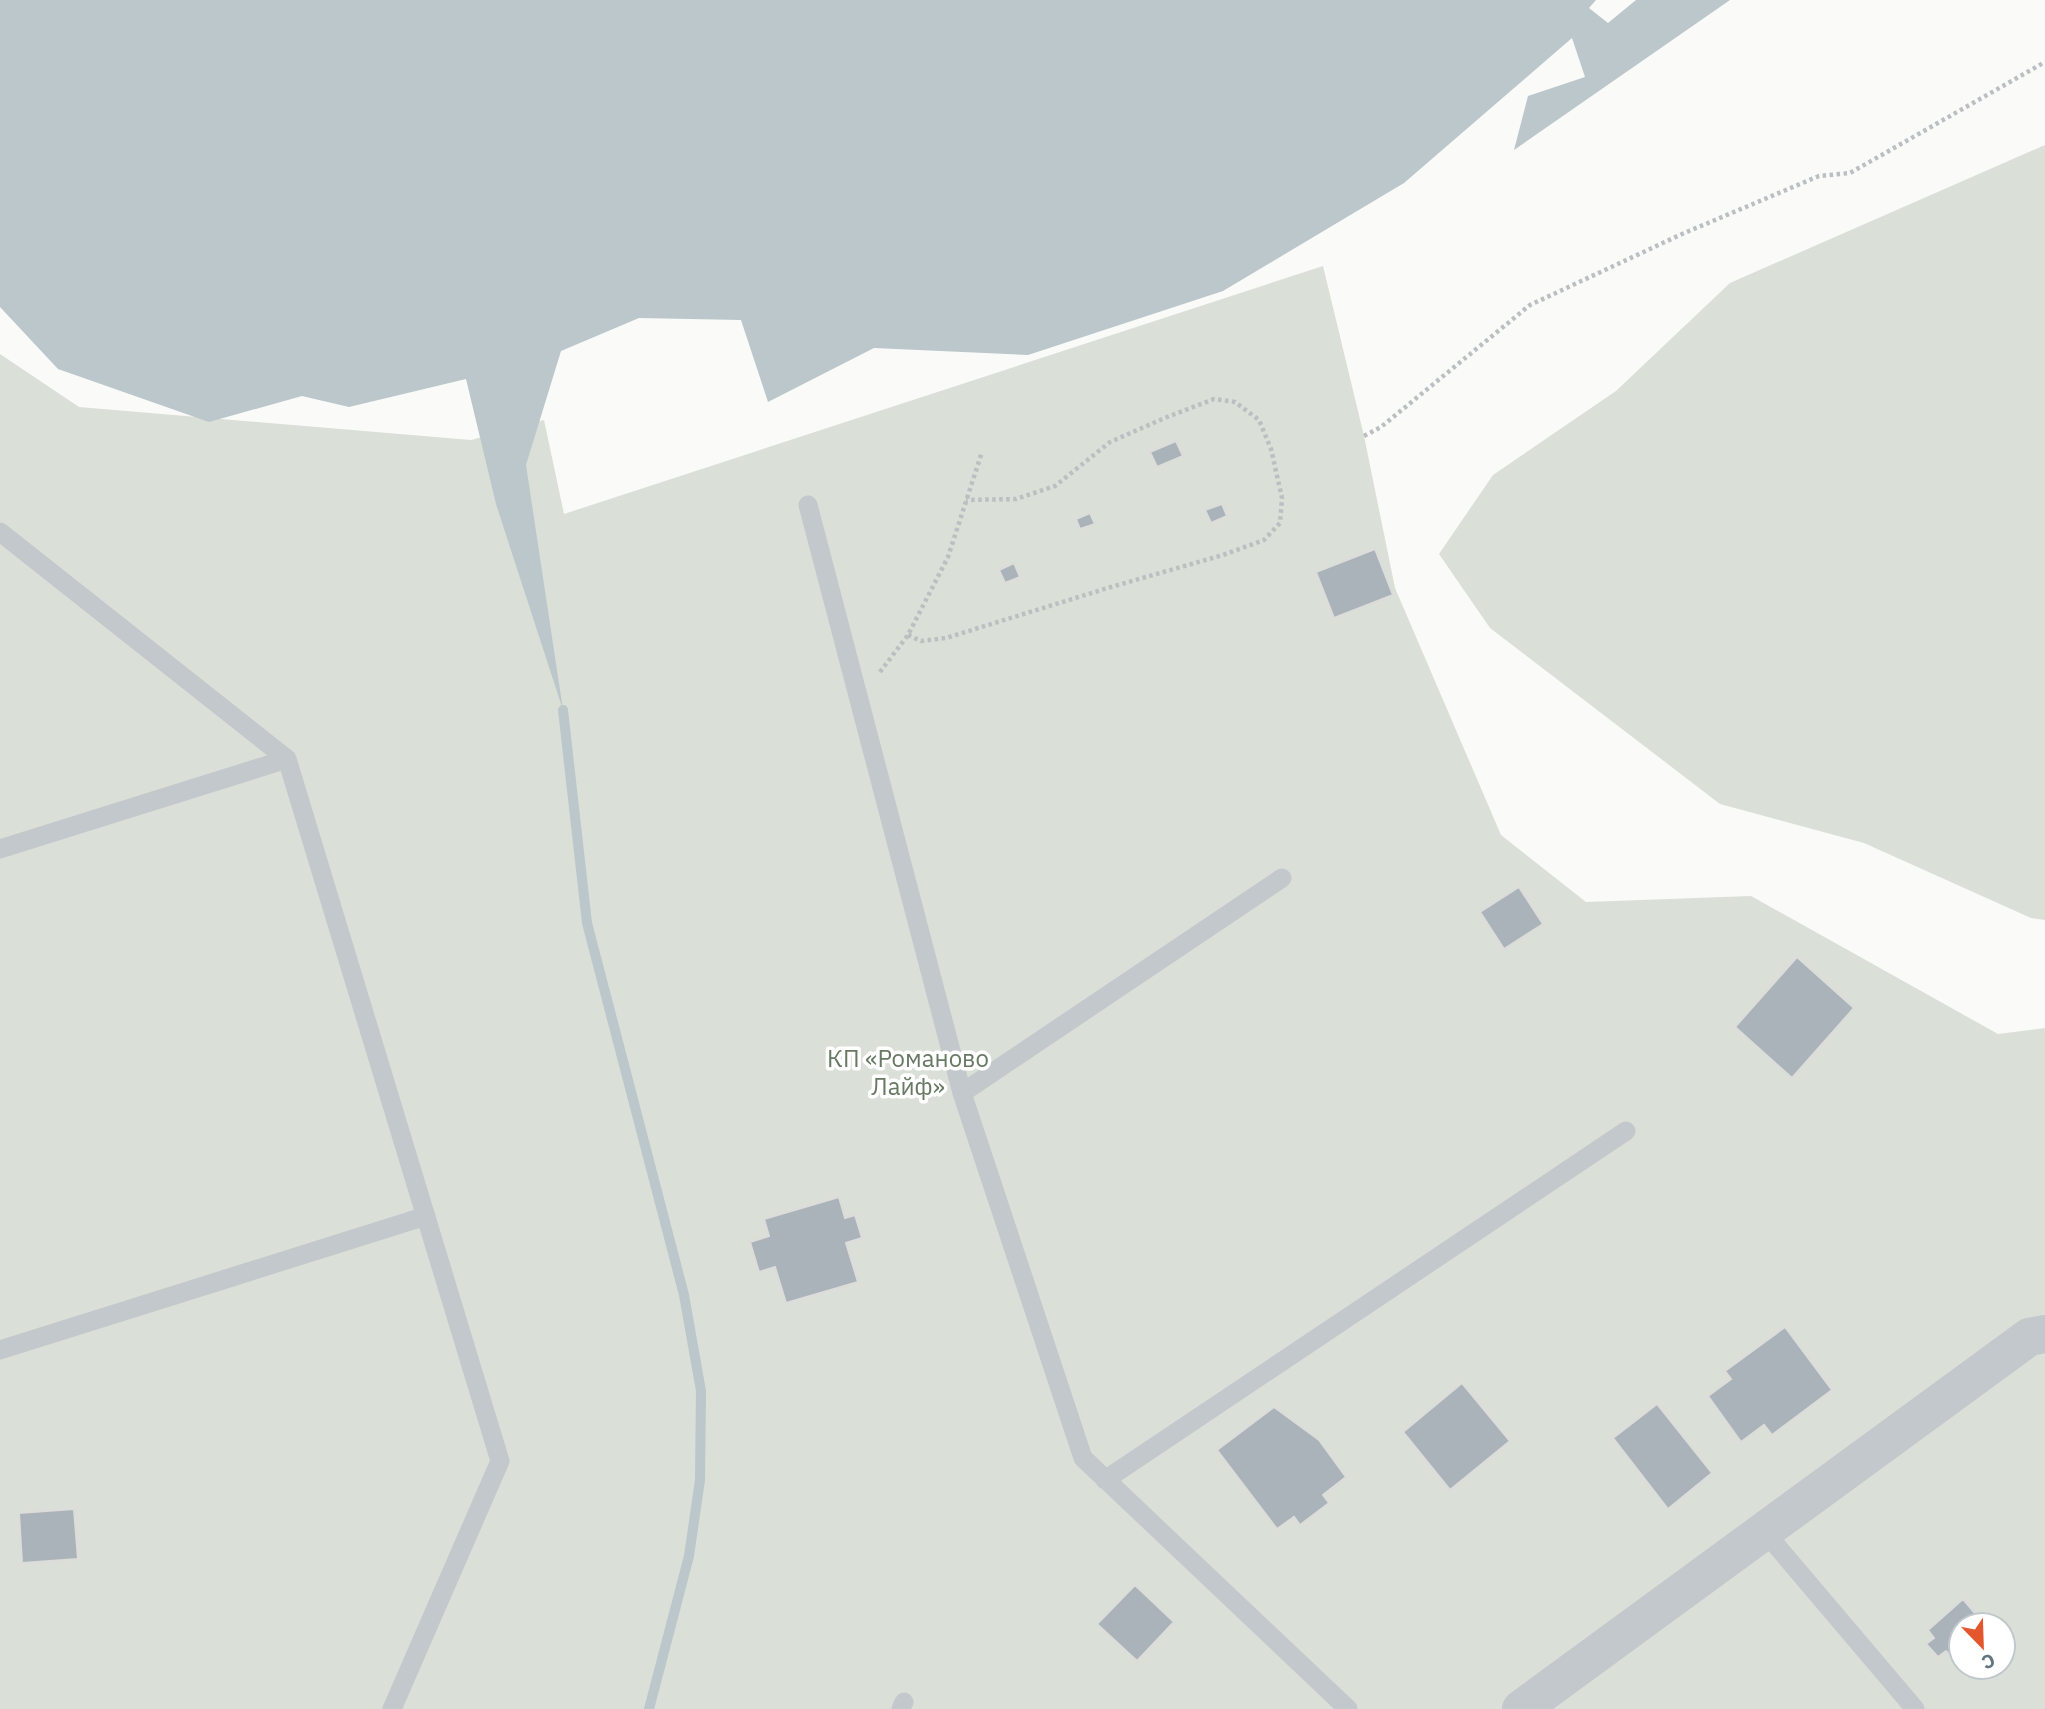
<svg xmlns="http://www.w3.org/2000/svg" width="2045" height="1709" viewBox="0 0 2045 1709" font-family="'IBM Plex Sans',sans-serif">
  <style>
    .green { fill: #dadfd7; fill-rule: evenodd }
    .water { fill: #bbc7cb }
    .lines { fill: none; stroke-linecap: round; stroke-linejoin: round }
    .stream { stroke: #bbc7cb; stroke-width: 10 }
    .building { fill: #aab3b9; stroke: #dcdcda; stroke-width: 2 }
    .path { stroke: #bbbfc2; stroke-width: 4.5; stroke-dasharray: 3.5 3.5; stroke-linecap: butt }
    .lane { stroke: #c3c8cc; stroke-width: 19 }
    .street { stroke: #c3c8cc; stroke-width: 38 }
    .labels { text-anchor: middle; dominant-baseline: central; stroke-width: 7; stroke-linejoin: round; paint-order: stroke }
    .park-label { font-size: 24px; fill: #687a64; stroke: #fff }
  </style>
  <rect width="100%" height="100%" fill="#fafaf8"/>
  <path class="green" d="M2045 145V920L2031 918 1864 843 1720 804 1490 628 1439 554 1493 475 1616 391 1730 283Z
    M1323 266 1364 436 1395 588 1501 835 1586 902 1751 896 1998 1034 2045 1028V1709H0V354L79 407 471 440 544 420 564 514ZM1961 1625H2003V1667H1961Z"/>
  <path class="water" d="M0 0H1596L1589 8 1608 23 1636 0H1730L1514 150 1528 96 1585 77 1572 38 1404 183 1223 291 1028 355 874 348 768 402 741 320 639 318 561 351 526 465 563 710 496 504 466 379 349 407 302 396 209 422 58 369 0 307Z"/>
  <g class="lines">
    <path class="stream" d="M563 710 587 923 684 1295 701 1391 700 1480 689 1556 649 1709"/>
  </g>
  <path class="building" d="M1176 441 1183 456 1157 467 1150 452Z
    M1222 504 1227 516 1211 523 1205 510Z
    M1090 513 1095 524 1080 529 1076 519Z
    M1375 549 1393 595 1334 618 1316 572Z
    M1014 563 1020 577 1005 583 999 570Z
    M1519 887 1543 924 1504 949 1480 912Z
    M1797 957 1854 1008 1792 1078 1735 1027Z
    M839 1197 845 1218 855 1215 862 1238 846 1243 858 1282 786 1303 775 1267 759 1272 750 1242 769 1236 764 1219Z
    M1785 1327 1832 1390 1772 1435 1764 1425 1741 1442 1708 1396 1731 1379 1725 1371Z
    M1462 1383 1510 1441 1450 1490 1403 1432Z
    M1657 1404 1712 1473 1668 1509 1613 1438Z
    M1274 1407 1319 1440 1346 1477 1323 1495 1329 1503 1300 1525 1294 1517 1277 1529 1217 1450Z
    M74 1509 78 1559 22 1563 19 1513Z
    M1135 1585 1174 1622 1137 1661 1097 1624Z
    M1963 1599 1985 1625H1961V1659L1957 1663 1946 1651 1938 1657 1926 1644 1934 1638 1928 1630Z"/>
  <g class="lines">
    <path class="path" d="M1364 436 1381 427 1530 305 1682 234 1819 176 1850 173 2045 62
      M908 635 921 641 946 638 1111 587 1223 555 1264 540 1280 523 1282 498 1271 449 1259 420 1235 402 1214 399 1167 417 1110 442 1055 486 1016 499 966 500
      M880 672 908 635 948 557 982 452"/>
    <path class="lane" d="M808 505 962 1093 1083 1458 1348 1709
      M0 532 287 759
      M0 849 287 759 500 1461 392 1709
      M962 1093 1282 878
      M0 1350 426 1216
      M1105 1480 1626 1131
      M1764 1531 1915 1709
      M901 1709 904 1702"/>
    <path class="street" d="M1521 1709 2029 1337 2045 1334"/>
  </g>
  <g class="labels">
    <g class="park-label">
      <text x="908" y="1058">КП «Романово<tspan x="908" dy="28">Лайф»</tspan></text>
    </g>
  </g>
  <g transform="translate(1982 1646) rotate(157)"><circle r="33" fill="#ffffff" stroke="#c1c8cd" stroke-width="2"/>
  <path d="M0-5L12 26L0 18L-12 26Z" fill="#e4572e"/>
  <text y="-10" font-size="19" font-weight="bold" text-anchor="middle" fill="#657683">С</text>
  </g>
</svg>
